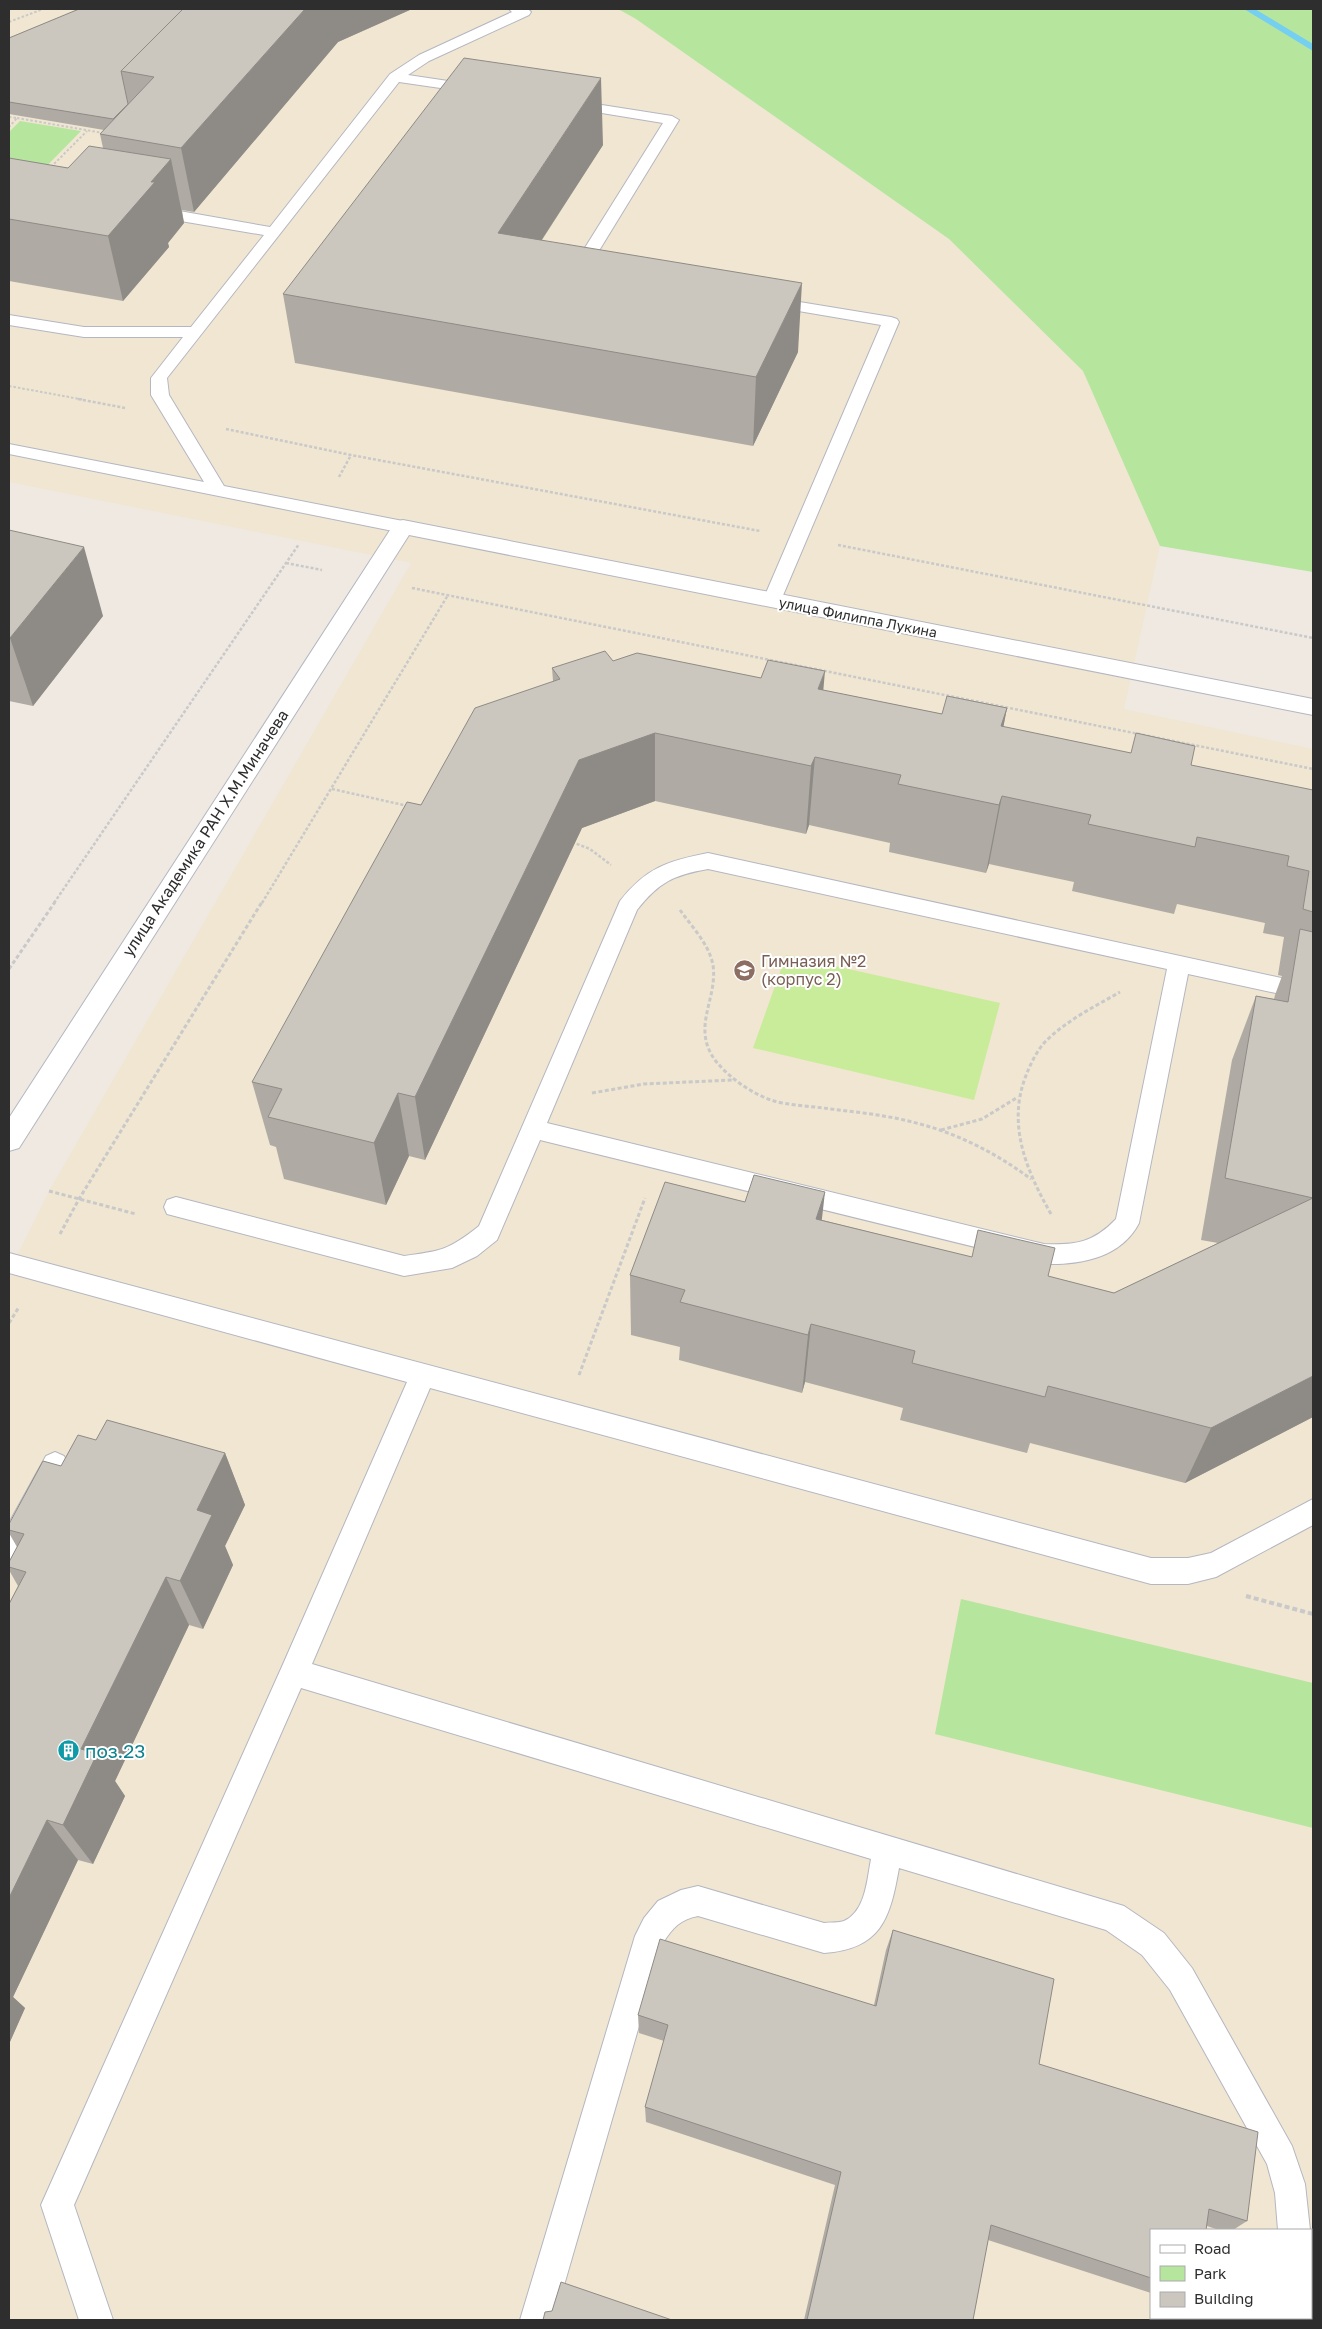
<svg xmlns="http://www.w3.org/2000/svg" width="1322" height="2329" viewBox="0 0 1322 2329" font-family="'Golos Text',sans-serif">
  <style>
    .education { fill: #f0e6d1; fill-rule: evenodd }
    .green { fill: #b6e59e }
    .pitch { fill: #c9ec9a }
    .lines { fill: none; stroke-linecap: round; stroke-linejoin: round }
    .stream { fill: #75cff0; fill-rule: evenodd }
    .service-casing { stroke: #b4b7c1; stroke-width: 2 }
    .minor-casing { stroke: #b4b7c1; stroke-width: 2 }
    .path-far3 { stroke: #c9c9c9; stroke-width: 2; stroke-dasharray: 2.5 2; stroke-linecap: butt }
    .path-far2 { stroke: #c9c9c9; stroke-width: 2.5; stroke-dasharray: 3 2; stroke-linecap: butt }
    .path-far1 { stroke: #c9c9c9; stroke-width: 3; stroke-dasharray: 4 2.5; stroke-linecap: butt }
    .path { stroke: #c9c9c9; stroke-width: 4; stroke-dasharray: 5 3; stroke-linecap: butt }
    .service { fill: #fff; fill-rule: evenodd }
    .minor { fill: #fff; fill-rule: evenodd }
    .wall { fill: #afaba4 }
    .shaded-wall { fill: #8e8b86 }
    .building { fill: #cbc7bf; stroke: #8e8b86 }
    .labels { text-anchor: middle; dominant-baseline: central; stroke-width: 4; stroke-linejoin: round; paint-order: stroke }
    .far-street-label { font-size: 14px; fill: #2e2e2e; stroke: #fff }
    .street-label { font-size: 16px; fill: #2e2e2e; stroke: #fff }
    .education-label { font-size: 16px; fill: #785e54; stroke: #fff; text-anchor: start }
    .near-culture-label { font-size: 19px; fill: #0d838f; stroke: #fff; text-anchor: start }
  </style>
  <rect width="100%" height="100%" fill="#efe9e1"/>
  <path class="education" d="M9 9H618L636 19 949 239 1083 371 1160 546 1124 709 1313 749V2320H9V1272L49 1191 411 563 9 482ZM1151 2230H1311V2318H1151Z"/>
  <path class="green" d="M618 9H1313V572L1160 546 1083 371 949 239 636 19Z
    M20 121 81 131 31 182 9 178V132Z
    M961 1599 1313 1683V1828L935 1734Z"/>
  <path class="pitch" d="M786 955 1000 1003 974 1100 753 1048Z"/>
  <g class="lines">
    <path class="stream" d="M1244 9H1255L1313 44V51Z"/>
    <defs>
      <path id="service" d="M509 9H528L531 12 529 15 429 61 408 75 475 85 480 86 482 89 480 92 475 93 399 82 167 378 169 395 224 486 403 521 409 523 412 527 409 531 403 533 9 454V444L204 482 151 395V378L183 337H84L9 325V315L84 327H191L264 235 151 216 146 214 143 211 146 208 151 206 270 227 390 74 419 55 512 12Z
        M570 100 672 116 679 120 589 267 594 271 592 274 586 276 573 273 571 270 663 123 565 107 563 104Z
        M769 297 891 317 897 319 899 322 781 600 779 604 772 606 765 604 763 600 881 325 763 305 761 302 763 299Z
        M708 853 1313 985V1001L1188 974 1139 1223C1121 1258 1080 1265 1044 1264L540 1140 497 1240 477 1256 452 1268 404 1276 167 1214 164 1207 167 1200 176 1197 404 1256C441 1251 449 1250 479 1226L620 901C646 868 667 861 708 853ZM708 869 1167 969 1116 1219C1093 1243 1076 1245 1044 1244L547 1123 637 910C659 882 674 875 708 869Z
        M9 1253 1151 1558H1188L1211 1553 1313 1499V1525L1216 1577 1188 1584H1151L430 1388 312 1664 1124 1906 1164 1933 1192 1968 1292 2146 1305 2184 1310 2230H1278L1275 2193 1267 2164 1170 1990 1142 1955 1106 1930 899 1868C890 1919 881 1949 824 1953L698 1916C681 1919 672 1928 663 1943L554 2320H520L635 1936 644 1918 658 1901 681 1890 698 1886 824 1923C830 1922 839 1923 844 1921 866 1911 867 1879 871 1859L301 1688 74 2205 113 2320H79L41 2205 284 1662 407 1382 9 1273Z
        M55 1452 64 1456 68 1464 19 1558 9 1561V1523L46 1456Z
        M1269 2318H1303V2320H1269Z"/>
      <path id="minor" d="M403 520 1313 699V715L409 535 19 1148 9 1151V1118L392 527 396 522Z"/>
    </defs>
    <use href="#service" class="service-casing"/>
    <use href="#minor" class="minor-casing"/>
    <path class="path-far3" d="M9 22 43 9
      M9 117 17 118 9 127
      M17 118 103 133
      M51 167 87 131
      M9 386 85 400"/>
    <path class="path-far2" d="M78 399 125 408
      M226 429 351 455 760 531
      M339 477 351 455
      M838 545 1313 638
      M286 563 322 570
      M412 588 1313 769
      M332 789 408 806
      M572 842 590 849 611 865
      M54 903 299 544
      M262 903 448 595"/>
    <path class="path-far1" d="M680 910C692 927 709 944 713 965 718 999 691 1027 715 1060 729 1078 752 1094 774 1101 789 1105 807 1106 823 1108 855 1112 888 1115 920 1124 961 1135 997 1154 1031 1179
      M9 969 55 902
      M592 1093 644 1084 733 1080
      M941 1130 982 1119 1018 1097
      M49 1191 136 1214
      M1051 1214C1026 1170 1006 1123 1027 1073 1031 1063 1037 1051 1044 1043 1065 1021 1094 1007 1120 992
      M60 1234 79 1199 262 902
      M9 1323 19 1307
      M579 1375 645 1198"/>
    <path class="path" d="M1246 1596 1313 1614"/>
    <use href="#service" class="service"/>
    <use href="#minor" class="minor"/>
  </g>
  <path class="wall" d="M79 9H412L338 42 194 212 182 210 184 223 168 243 169 247 123 301 9 281V158L68 168 103 148 100 134 104 130 9 114V38Z
    M603 145 542 240 798 352 753 446 295 363 283 294Z
    M9 530 103 616 33 706 9 701Z
    M613 661 823 690 942 714 1007 708 1003 727 1313 790V1417L1185 1483 1030 1443 1027 1453 900 1420 903 1408 805 1382 802 1393 679 1360 680 1347 631 1335 630 1275 822 1220 1114 1293 1218 1243 1201 1240 1232 1060 1256 996 1274 999 1275 995 1282 976 1278 975 1284 937 1263 933 1265 923 1177 904 1174 914 1072 891 1074 882 989 864 986 873 889 852 890 843 809 825 806 834 655 801 582 828 425 1160 409 1156 386 1205 284 1179 276 1147 270 1145 252 1082 421 805 553 681 552 668Z
    M96 1440 225 1453 245 1505 225 1546 233 1565 203 1629 189 1625 115 1781 125 1796 93 1864 78 1860 13 1997 25 2008 9 2044V1604L18 1586 9 1570V1562L17 1547 9 1533V1524L61 1466Z
    M893 1930 1039 2064 1247 2221 1233 2230H1219L1207 2226 1151 2230V2293L988 2240 973 2320H804L835 2185 646 2122 645 2107 664 2041 639 2033 638 2015 874 2005 886 1950Z"/>
  <path class="shaded-wall" d="M305 9H412L338 42 194 212 181 148Z
    M601 78 603 145 502 301 498 233Z
    M171 159 184 223 168 243 169 247 123 301 108 236 151 182Z
    M802 283 798 352 753 446 756 377Z
    M84 547 103 616 33 706 10 638Z
    M825 671 819 739 818 689Z
    M1007 708 994 776 1001 726Z
    M655 733V801L582 828 425 1160 415 1097 579 760Z
    M815 757 809 825 806 834 811 766Z
    M1002 796 989 864 986 873 999 805Z
    M398 1093 409 1156 386 1205 374 1143Z
    M825 1192 818 1253 816 1219Z
    M811 1324 805 1382 802 1393 808 1335Z
    M1313 1376V1417L1185 1483 1211 1428Z
    M225 1453 245 1505 225 1546 233 1565 203 1629 180 1581 197 1510Z
    M166 1577 189 1625 115 1781 125 1796 93 1864 63 1825 81 1749Z
    M47 1820 78 1860 13 1997 25 2008 9 2044V1898Z"/>
  <path class="building" d="M79 9H183L121 71 128 104 113 119 9 102V38Z
    M183 9H305L181 148 100 134 154 77 121 71Z
    M464 58 601 78 498 233 802 283 756 377 283 294Z
    M89 146 171 159 151 182H155L108 236 9 219V158L68 168Z
    M9 530 84 547 10 638H9Z
    M605 651 613 661 637 653 761 678 768 660 825 671 818 689 942 714 947 696 1007 708 1001 726 1131 753 1136 733 1195 746 1191 765 1313 790V912L1303 909 1309 871 1287 866 1289 856 1197 837 1195 847 1088 824 1091 815 1002 796 999 805 898 784 901 775 815 757 811 766 655 733 579 760 415 1097 398 1093 374 1143 268 1117 282 1089 252 1082 407 802 421 805 475 708 560 679 552 668Z
    M1300 929 1313 932V1376L1211 1428 1048 1386 1045 1397 912 1363 915 1351 811 1324 808 1335 680 1302 685 1290 630 1275 665 1182 745 1202 754 1175 825 1192 816 1219 972 1257 978 1230 1016 1239 1055 1248 1048 1276 1114 1293 1313 1198 1225 1178 1256 996 1288 1002Z
    M107 1420 225 1453 197 1510 212 1515 180 1581 166 1577 81 1749 97 1754 63 1825 47 1820 9 1898V1604L26 1572 9 1567V1562L24 1534 9 1530V1524L43 1461 61 1466 78 1435 96 1440Z
    M893 1930 1054 1979 1039 2064 1258 2132 1247 2221 1209 2209 1206 2230H1151V2278L991 2225 973 2320H807L841 2172 645 2107 668 2025 638 2015 660 1939 876 2006Z
    M561 2282 672 2320H543L545 2312 552 2311Z"/>
  <defs>
    <symbol id="school-disc" viewBox="-11 -11 22 22"><circle r="9.5" fill="#8d6e63" stroke="#fff"/><path d="M0-5L7-2L0 1L-7-2ZM-4 1L0 2.5L4 1V4Q0 6-4 4Z" fill="#fff"/></symbol>
    <symbol id="building-disc" viewBox="-11 -11 22 22"><circle r="9.5" fill="#0f9aa8" stroke="#fff"/><path d="M-4-6H4V6H1V3H-1V6H-4ZM-2.5-4.3h1.7v1.8h-1.7ZM.8-4.3h1.7v1.8H.8ZM-2.5-1h1.7V.8h-1.7ZM.8-1h1.7V.8H.8Z" fill="#fff"/></symbol>
  </defs>
  <g fill-rule="evenodd">
    <use href="#school-disc" x="732" y="958" width="25" height="25"/>
    <use href="#building-disc" x="56" y="1738" width="25" height="25"/>
  </g>
  <g class="labels">
    <g class="far-street-label">
      <text transform="translate(858 617) rotate(11)">улица Филиппа Лукина</text>
    </g>
    <g class="street-label">
      <text transform="translate(205 833) rotate(-57)">улица Академика РАН Х.М.Миначева</text>
    </g>
    <g class="education-label">
      <text x="761" y="961">Гимназия №2<tspan x="761" dy="18">(корпус 2)</tspan></text>
    </g>
    <g class="near-culture-label">
      <text x="85" y="1750">поз.23</text>
    </g>
  </g>
  <rect width="1322" height="2329" fill="none" stroke="#2e2e2e" stroke-width="20"/>
  <rect x="1150" y="2229" width="162" height="90" fill="#ffffff" stroke="#ababab"/>
  <rect x="1160" y="2245" width="25" height="8" fill="#ffffff" stroke="#ababab"/>
  <text x="1194" y="2254" font-size="15" fill="#2e2e2e">Road</text>
  <rect x="1160" y="2266" width="25" height="15" fill="#b6e59e" stroke="#ababab"/>
  <text x="1194" y="2279" font-size="15" fill="#2e2e2e">Park</text>
  <rect x="1160" y="2292" width="25" height="15" fill="#cbc7bf" stroke="#ababab"/>
  <text x="1194" y="2304" font-size="15" fill="#2e2e2e">Building</text>
</svg>
